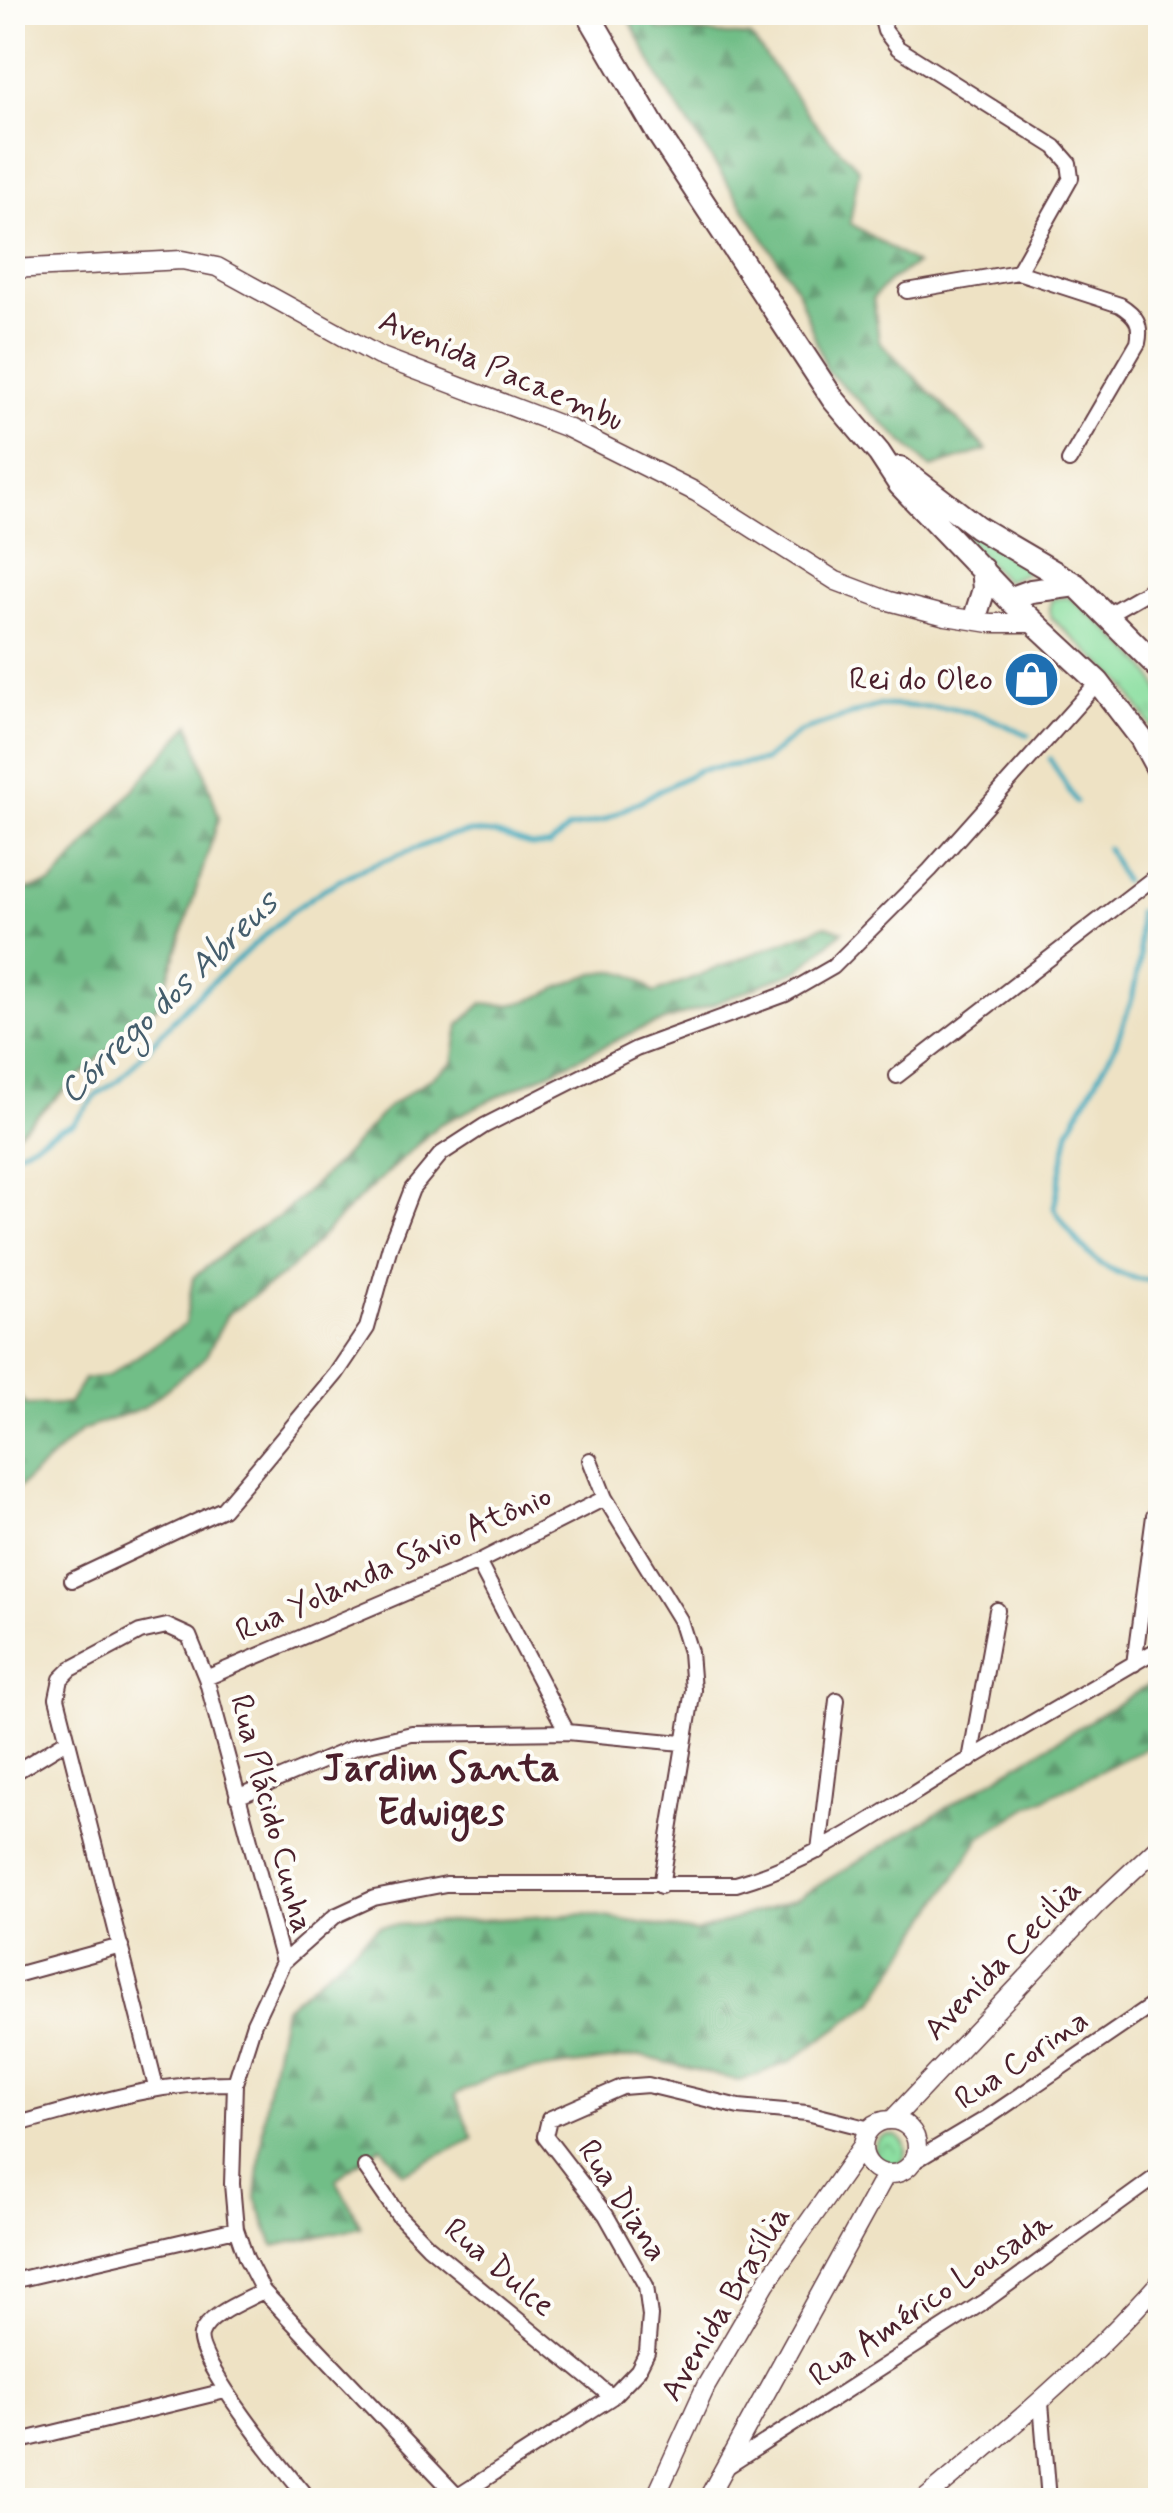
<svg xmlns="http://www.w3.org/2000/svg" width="1173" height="2513" viewBox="0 0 1173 2513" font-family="Mynerve,sans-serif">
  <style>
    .grass { fill: url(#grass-tufts); stroke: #6b7f66; stroke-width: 2.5 }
    .forest { fill: url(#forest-firs); stroke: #5e6e59; stroke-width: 2.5 }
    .park { fill: url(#park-crowns); stroke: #6b7f66; stroke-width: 2.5 }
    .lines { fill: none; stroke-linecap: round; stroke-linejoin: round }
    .stream { stroke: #3ca9bc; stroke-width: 5 }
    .minor-casing { stroke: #633c42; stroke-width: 18 }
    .tertiary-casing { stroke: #633c42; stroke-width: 21 }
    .primary-casing { stroke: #633c42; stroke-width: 26 }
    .minor { stroke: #fff; stroke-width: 14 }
    .tertiary { stroke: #fff; stroke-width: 18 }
    .primary { stroke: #fff; stroke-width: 22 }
    .labels { text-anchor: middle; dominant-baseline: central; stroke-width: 8; stroke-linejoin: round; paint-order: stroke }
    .street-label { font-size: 32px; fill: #4a1f2b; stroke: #fdfcf7 }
    .poi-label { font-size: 32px; fill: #4a1f2b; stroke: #fdfcf7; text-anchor: end }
    .water-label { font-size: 35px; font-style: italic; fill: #445d6c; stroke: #fdfcf7 }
    .quarter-label { font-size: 38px; font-weight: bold; fill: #4a1f2b; stroke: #fdfcf7 }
  </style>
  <defs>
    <pattern id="grass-tufts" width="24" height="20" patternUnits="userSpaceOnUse" patternTransform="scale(2.5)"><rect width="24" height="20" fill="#8cdfa1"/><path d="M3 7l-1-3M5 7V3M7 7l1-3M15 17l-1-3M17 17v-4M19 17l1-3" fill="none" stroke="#7abf8b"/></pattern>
    <pattern id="forest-firs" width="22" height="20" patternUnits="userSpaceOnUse" patternTransform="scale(2.5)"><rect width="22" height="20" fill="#71be87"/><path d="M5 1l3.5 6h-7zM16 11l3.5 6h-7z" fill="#5f9a6f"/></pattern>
    <pattern id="park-crowns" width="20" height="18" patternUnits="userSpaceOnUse" patternTransform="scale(2.5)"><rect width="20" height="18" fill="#8cdfa1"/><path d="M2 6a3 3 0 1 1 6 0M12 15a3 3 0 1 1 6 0" fill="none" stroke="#7abf8b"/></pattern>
  </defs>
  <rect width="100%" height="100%" fill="#fdfcf7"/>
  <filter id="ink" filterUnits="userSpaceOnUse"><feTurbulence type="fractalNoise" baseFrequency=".01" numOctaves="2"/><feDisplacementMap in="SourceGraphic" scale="20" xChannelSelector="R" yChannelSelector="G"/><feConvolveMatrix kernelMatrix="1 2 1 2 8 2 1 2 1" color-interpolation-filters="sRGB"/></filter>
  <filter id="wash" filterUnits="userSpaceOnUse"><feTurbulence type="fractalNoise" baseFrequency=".0048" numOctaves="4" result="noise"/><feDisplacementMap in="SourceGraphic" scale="40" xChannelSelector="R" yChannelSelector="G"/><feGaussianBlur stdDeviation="2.25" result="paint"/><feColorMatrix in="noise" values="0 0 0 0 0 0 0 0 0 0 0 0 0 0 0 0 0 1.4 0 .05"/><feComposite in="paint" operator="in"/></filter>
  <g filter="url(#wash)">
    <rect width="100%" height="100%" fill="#eee2c4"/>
    <path class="grass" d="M943 514 1032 571 1005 581Z
      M1068 597C1091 614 1155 666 1160 693 1164 707 1160 726 1160 740L1122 682 1051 618 1049 608 1052 599Z"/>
    <path class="forest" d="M626 13H654L658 29 751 37 817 126 859 169 850 223 916 264 889 281 873 298 879 341 987 450 931 468 827 371 797 289 663 85Z
      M190 724 219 818 160 1003 13 1137V893L52 884Z
      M826 925 843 931 799 970 711 1005 638 1030 438 1125 343 1214 291 1269 227 1315 205 1358 143 1408 82 1430 13 1493V1387L26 1405 69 1404 84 1379 108 1376 185 1324 193 1278 248 1234 280 1216 338 1162 388 1107 453 1063 459 1025 483 1003C491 1004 500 1005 507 1005 560 1001 608 939 654 993Z
      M1160 1678V1741L1030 1806 981 1837 874 2001 790 2062 739 2081 641 2056 496 2075 455 2095 473 2139 403 2173 381 2146 336 2179 361 2227 274 2246 256 2198 266 2098 284 2008 379 1926 586 1914 696 1932 796 1899Z"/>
    <path class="park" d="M874 2151a16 16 0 1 1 32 0a16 16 0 1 1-32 0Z"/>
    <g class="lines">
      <path class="stream" d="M1050 759 1076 802
        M1107 848 1124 881
        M1138 911 1140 959 1132 999 1115 1046 1069 1130 1054 1208C1082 1252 1104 1279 1160 1281
        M12 1155 61 1128 73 1124 98 1094 120 1079 189 1003 292 911 324 889 359 870 448 836 471 832 496 834 532 846H549L568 829 604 820 699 770 764 761 799 732 880 705 952 708 987 717 1028 735"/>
    </g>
  </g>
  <g filter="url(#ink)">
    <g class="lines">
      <defs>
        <path id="minor" d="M880 12 885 31 898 48 1055 147 1069 163 1071 178 1018 272
          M907 291 1018 272 1120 305C1136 315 1142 324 1138 343L1069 461
          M1108 614 1160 584
          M897 1076 1160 873
          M590 1460 605 1498 680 1620 690 1652 693 1690 661 1886
          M478 1562 567 1732
          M72 1580 223 1509 252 1475 336 1374 367 1328 390 1246 412 1189 441 1154 484 1126 636 1049 786 994 833 967 930 870 1098 682
          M1134 1664 1154 1516
          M206 1678 478 1562 605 1498
          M970 1760 997 1610
          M12 1774 66 1741
          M237 1797 355 1747 412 1734 567 1732 682 1743
          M819 1851 837 1700
          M12 1976 121 1946
          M156 2087 57 1698 61 1679 71 1669 140 1632 167 1626 189 1636 206 1678 283 1962
          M12 2121 25 2122C99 2102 157 2082 235 2083
          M913 2162 987 2118 1160 2000
          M365 2167 399 2216 428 2246 612 2397
          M12 2281 236 2229
          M263 2291C245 2301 208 2314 201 2335 194 2360 289 2476 309 2500
          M1041 2403 1049 2500
          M12 2443 225 2391
          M728 2466 985 2301 1160 2174
          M458 2497 263 2291 246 2258 236 2229 232 2184 235 2083 254 2023 283 1962 335 1916 374 1898 446 1884H736C811 1863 875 1817 940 1777 1013 1733 1087 1691 1160 1648
          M452 2500 612 2397 638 2370 647 2352 650 2316 646 2286 606 2215 545 2136 549 2119 622 2087 648 2085 739 2107 807 2113 870 2129"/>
        <path id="tertiary" d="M12 269 182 260 217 267 379 356 568 428 696 492 836 581 889 601 946 616 990 623H1035
          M863 2147a27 27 0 1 1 54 0a27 27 0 1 1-54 0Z
          M892 2120 1096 1905 1160 1845
          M654 2500 706 2386 766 2283 863 2145
          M707 2500 886 2174
          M924 2500C1007 2431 1088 2363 1160 2282"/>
        <path id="primary" d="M587 12 657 132 833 399 879 453 900 485 1009 599 1098 682 1141 738 1160 773
          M900 468 977 527 1076 585 1160 669
          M1009 599 1031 591 1076 585
          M977 611 984 589 982 569"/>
      </defs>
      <use href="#minor" class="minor-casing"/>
      <use href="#tertiary" class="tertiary-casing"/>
      <use href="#primary" class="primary-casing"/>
      <use href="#minor" class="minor"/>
      <use href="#tertiary" class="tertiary"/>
      <use href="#primary" class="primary"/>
    </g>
  </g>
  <defs>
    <symbol id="shop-disc" viewBox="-11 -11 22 22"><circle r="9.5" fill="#1f6fb2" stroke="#fdfcf7"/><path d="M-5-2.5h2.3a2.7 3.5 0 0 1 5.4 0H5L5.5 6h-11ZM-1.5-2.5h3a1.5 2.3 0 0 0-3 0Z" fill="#fff"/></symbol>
  </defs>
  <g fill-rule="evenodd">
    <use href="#shop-disc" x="1000" y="648" width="63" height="63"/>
  </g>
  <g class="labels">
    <g class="street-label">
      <text transform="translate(501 371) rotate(23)">Avenida Pacaembu</text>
      <text transform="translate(394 1564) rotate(-24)">Rua Yolanda Sávio Atônio</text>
      <text transform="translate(271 1814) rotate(75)">Rua Plácido Cunha</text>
      <text transform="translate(1003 1960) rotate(-46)">Avenida Cecilia</text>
      <text transform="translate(1022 2060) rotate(-34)">Rua Corina</text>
      <text transform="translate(622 2201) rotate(57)">Rua Diana</text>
      <text transform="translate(499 2268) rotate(40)">Rua Dulce</text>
      <text transform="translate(931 2300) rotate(-34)">Rua Américo Lousada</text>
      <text transform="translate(726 2304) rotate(-59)">Avenida Brasília</text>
    </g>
    <g class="poi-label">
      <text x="993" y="680">Rei do Oleo</text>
    </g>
    <g class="water-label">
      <text transform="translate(169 998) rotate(-44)">Córrego dos Abreus</text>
    </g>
    <g class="quarter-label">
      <text x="441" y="1769">Jardim Santa<tspan x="441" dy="44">Edwiges</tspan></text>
    </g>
  </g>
  <rect width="1173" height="2513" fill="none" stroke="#fdfcf7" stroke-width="50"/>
</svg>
